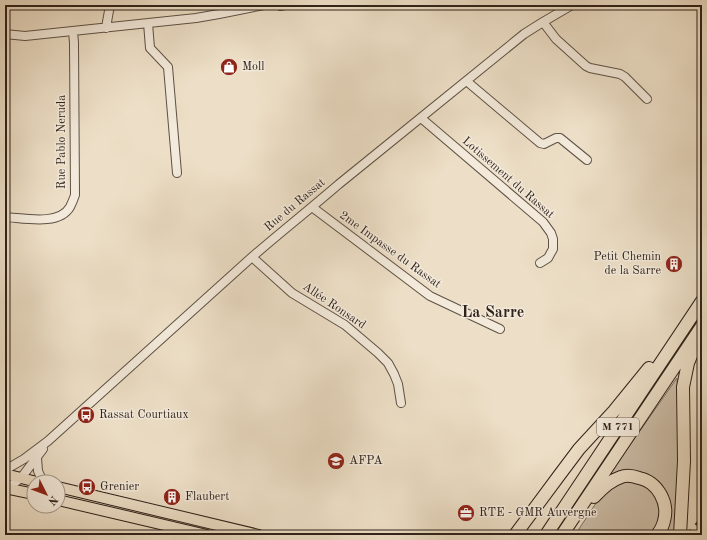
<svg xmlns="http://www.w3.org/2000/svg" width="707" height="540" viewBox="0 0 707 540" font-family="'Old Standard TT',serif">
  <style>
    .green { fill: #cdbfaa; stroke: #7e7062 }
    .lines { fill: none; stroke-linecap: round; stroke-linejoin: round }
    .minor-casing { stroke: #5e5145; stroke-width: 10 }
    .major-casing { stroke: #2f221a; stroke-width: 12 }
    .highway-casing { stroke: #2f221a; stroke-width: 14 }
    .minor { stroke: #f3eadb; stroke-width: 8 }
    .major { stroke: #eddfc7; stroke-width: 10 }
    .highway { stroke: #eddfc7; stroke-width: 12 }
    .rail { stroke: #2f221a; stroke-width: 2.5; stroke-dasharray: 7 7; stroke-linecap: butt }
    .labels { text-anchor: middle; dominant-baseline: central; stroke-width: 3; stroke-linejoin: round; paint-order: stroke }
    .shield { fill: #f3eadb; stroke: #6a5e54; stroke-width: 1 }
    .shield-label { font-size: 11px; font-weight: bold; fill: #2f221a }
    .poi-label { font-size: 12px; fill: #2f221a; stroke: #f3eadb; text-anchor: start }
    .street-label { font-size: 12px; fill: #2f221a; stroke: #f3eadb }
    .district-label { font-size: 16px; font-weight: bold; fill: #2f221a; stroke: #f3eadb }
  </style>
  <rect width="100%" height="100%" fill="#eddfc7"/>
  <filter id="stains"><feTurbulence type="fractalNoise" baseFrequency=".005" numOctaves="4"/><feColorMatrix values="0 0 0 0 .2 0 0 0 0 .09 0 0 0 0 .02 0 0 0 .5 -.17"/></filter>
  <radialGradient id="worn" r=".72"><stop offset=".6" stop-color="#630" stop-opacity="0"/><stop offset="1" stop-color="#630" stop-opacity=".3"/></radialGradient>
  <path class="green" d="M677 378 681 454 676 535H663L670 517 644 474C631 468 622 470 609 475Z
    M621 482C637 480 654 485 658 503 659 506 660 509 660 512 660 520 655 528 651 535H575L600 497 604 492Z"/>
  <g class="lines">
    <defs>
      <path id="minor" d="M280 5V6L285 5
        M543 22 556 39 586 66 590 68 620 74 625 77 647 99
        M148 23 150 48 168 67 177 173
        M106 28 107 22 110 5
        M5 34 25 36 196 18 219 14 264 5
        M467 81 470 84 540 143 544 144 556 138H560L587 160
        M421 118 543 222 551 233 553 239V249L548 258 540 263
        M312 207 430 296 500 329
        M5 217C24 218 59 226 70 207 72 203 74 198 75 195L74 43 73 31
        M252 257 292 293 345 325 378 353 388 363 394 374 398 384 401 403
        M37 458 38 471 43 482
        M5 470 24 459 48 441 252 257C281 232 310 209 339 184L524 34 543 22 572 5
        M5 490 21 478 43 449"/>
      <path id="major" d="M5 474 37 482
        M58 487 259 535
        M5 488 34 494
        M58 500 207 535"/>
      <path id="highway" d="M594 497C602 489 609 481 621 477 626 475 633 476 639 478 658 482 669 503 664 521 663 526 660 531 657 535
        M515 535 558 477 579 449 614 411 649 368
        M546 535 702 301
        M562 535 702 326
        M680 535 684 461 683 387 688 363 695 346"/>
    </defs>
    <use href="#minor" class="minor-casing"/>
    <use href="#major" class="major-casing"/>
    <use href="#highway" class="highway-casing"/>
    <use href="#minor" class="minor"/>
    <use href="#major" class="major"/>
    <use href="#highway" class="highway"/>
    <path class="rail" d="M686 535 702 518"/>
  </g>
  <defs>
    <symbol id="shop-disc" viewBox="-11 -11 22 22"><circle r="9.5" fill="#8f2418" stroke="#f3eadb"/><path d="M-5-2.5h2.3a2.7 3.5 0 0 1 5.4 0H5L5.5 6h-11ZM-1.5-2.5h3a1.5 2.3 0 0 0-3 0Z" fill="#fff"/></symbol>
    <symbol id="building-disc" viewBox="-11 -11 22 22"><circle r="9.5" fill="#8f2418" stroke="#f3eadb"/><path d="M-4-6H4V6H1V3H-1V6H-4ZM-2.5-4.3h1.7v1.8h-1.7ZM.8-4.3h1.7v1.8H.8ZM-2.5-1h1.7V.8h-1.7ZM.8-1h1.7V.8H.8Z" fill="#fff"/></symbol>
    <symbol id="bus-disc" viewBox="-11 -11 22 22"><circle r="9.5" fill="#8f2418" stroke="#f3eadb"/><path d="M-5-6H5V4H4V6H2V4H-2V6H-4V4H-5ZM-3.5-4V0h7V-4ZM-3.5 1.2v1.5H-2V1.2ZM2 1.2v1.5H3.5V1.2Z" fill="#fff"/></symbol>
    <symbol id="university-disc" viewBox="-11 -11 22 22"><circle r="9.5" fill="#8f2418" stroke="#f3eadb"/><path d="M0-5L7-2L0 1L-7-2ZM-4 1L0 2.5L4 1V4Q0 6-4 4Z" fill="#fff"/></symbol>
    <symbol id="office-disc" viewBox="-11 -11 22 22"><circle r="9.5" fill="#8f2418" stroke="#f3eadb"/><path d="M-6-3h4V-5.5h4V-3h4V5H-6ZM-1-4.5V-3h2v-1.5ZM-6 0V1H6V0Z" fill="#fff"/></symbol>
  </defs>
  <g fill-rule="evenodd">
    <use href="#shop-disc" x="219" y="57" width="20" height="20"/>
    <use href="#building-disc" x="664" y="254" width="20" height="20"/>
    <use href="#bus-disc" x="76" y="405" width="20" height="20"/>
    <use href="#university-disc" x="326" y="451" width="20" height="20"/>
    <use href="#bus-disc" x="77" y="477" width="20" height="20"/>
    <use href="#building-disc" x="162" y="487" width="20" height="20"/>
    <use href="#office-disc" x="456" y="503" width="20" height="20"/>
  </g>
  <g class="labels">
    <rect class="shield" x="597" y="418" width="42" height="18" rx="3"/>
    <g class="shield-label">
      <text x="618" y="427">M 771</text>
    </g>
    <g class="poi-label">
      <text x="242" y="67">Moll</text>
      <text x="661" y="257" text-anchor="end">Petit Chemin<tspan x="661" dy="14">de la Sarre</tspan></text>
      <text x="99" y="415">Rassat Courtiaux</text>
      <text x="349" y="461">AFPA</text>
      <text x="100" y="487">Grenier</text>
      <text x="185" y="497">Flaubert</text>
      <text x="479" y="513">RTE - GMR Auvergne</text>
    </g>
    <g class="street-label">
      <text transform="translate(62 142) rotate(-90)">Rue Pablo Neruda</text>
      <text transform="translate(508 178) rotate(41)">Lotissement du Rassat</text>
      <text transform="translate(295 205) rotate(-40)">Rue du Rassat</text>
      <text transform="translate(390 250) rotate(36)">2me Impasse du Rassat</text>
      <text transform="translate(334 306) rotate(34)">Allée Ronsard</text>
    </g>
    <g class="district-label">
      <text x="493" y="313">La Sarre</text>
    </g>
  </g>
  <rect width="707" height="540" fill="none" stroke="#eddfc7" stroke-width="20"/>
  <rect x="6" y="6" width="695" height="528" fill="none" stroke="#2f221a" stroke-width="2"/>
  <rect x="10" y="10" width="687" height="520" fill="none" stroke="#2f221a"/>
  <g transform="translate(46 494) rotate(132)"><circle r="19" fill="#f3eadb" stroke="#a59a8e"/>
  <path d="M0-3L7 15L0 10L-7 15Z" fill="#8f2418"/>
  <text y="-6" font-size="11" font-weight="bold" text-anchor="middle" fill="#2f221a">N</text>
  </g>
  <rect width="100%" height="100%" filter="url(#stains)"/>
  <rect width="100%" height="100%" fill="url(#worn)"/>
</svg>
